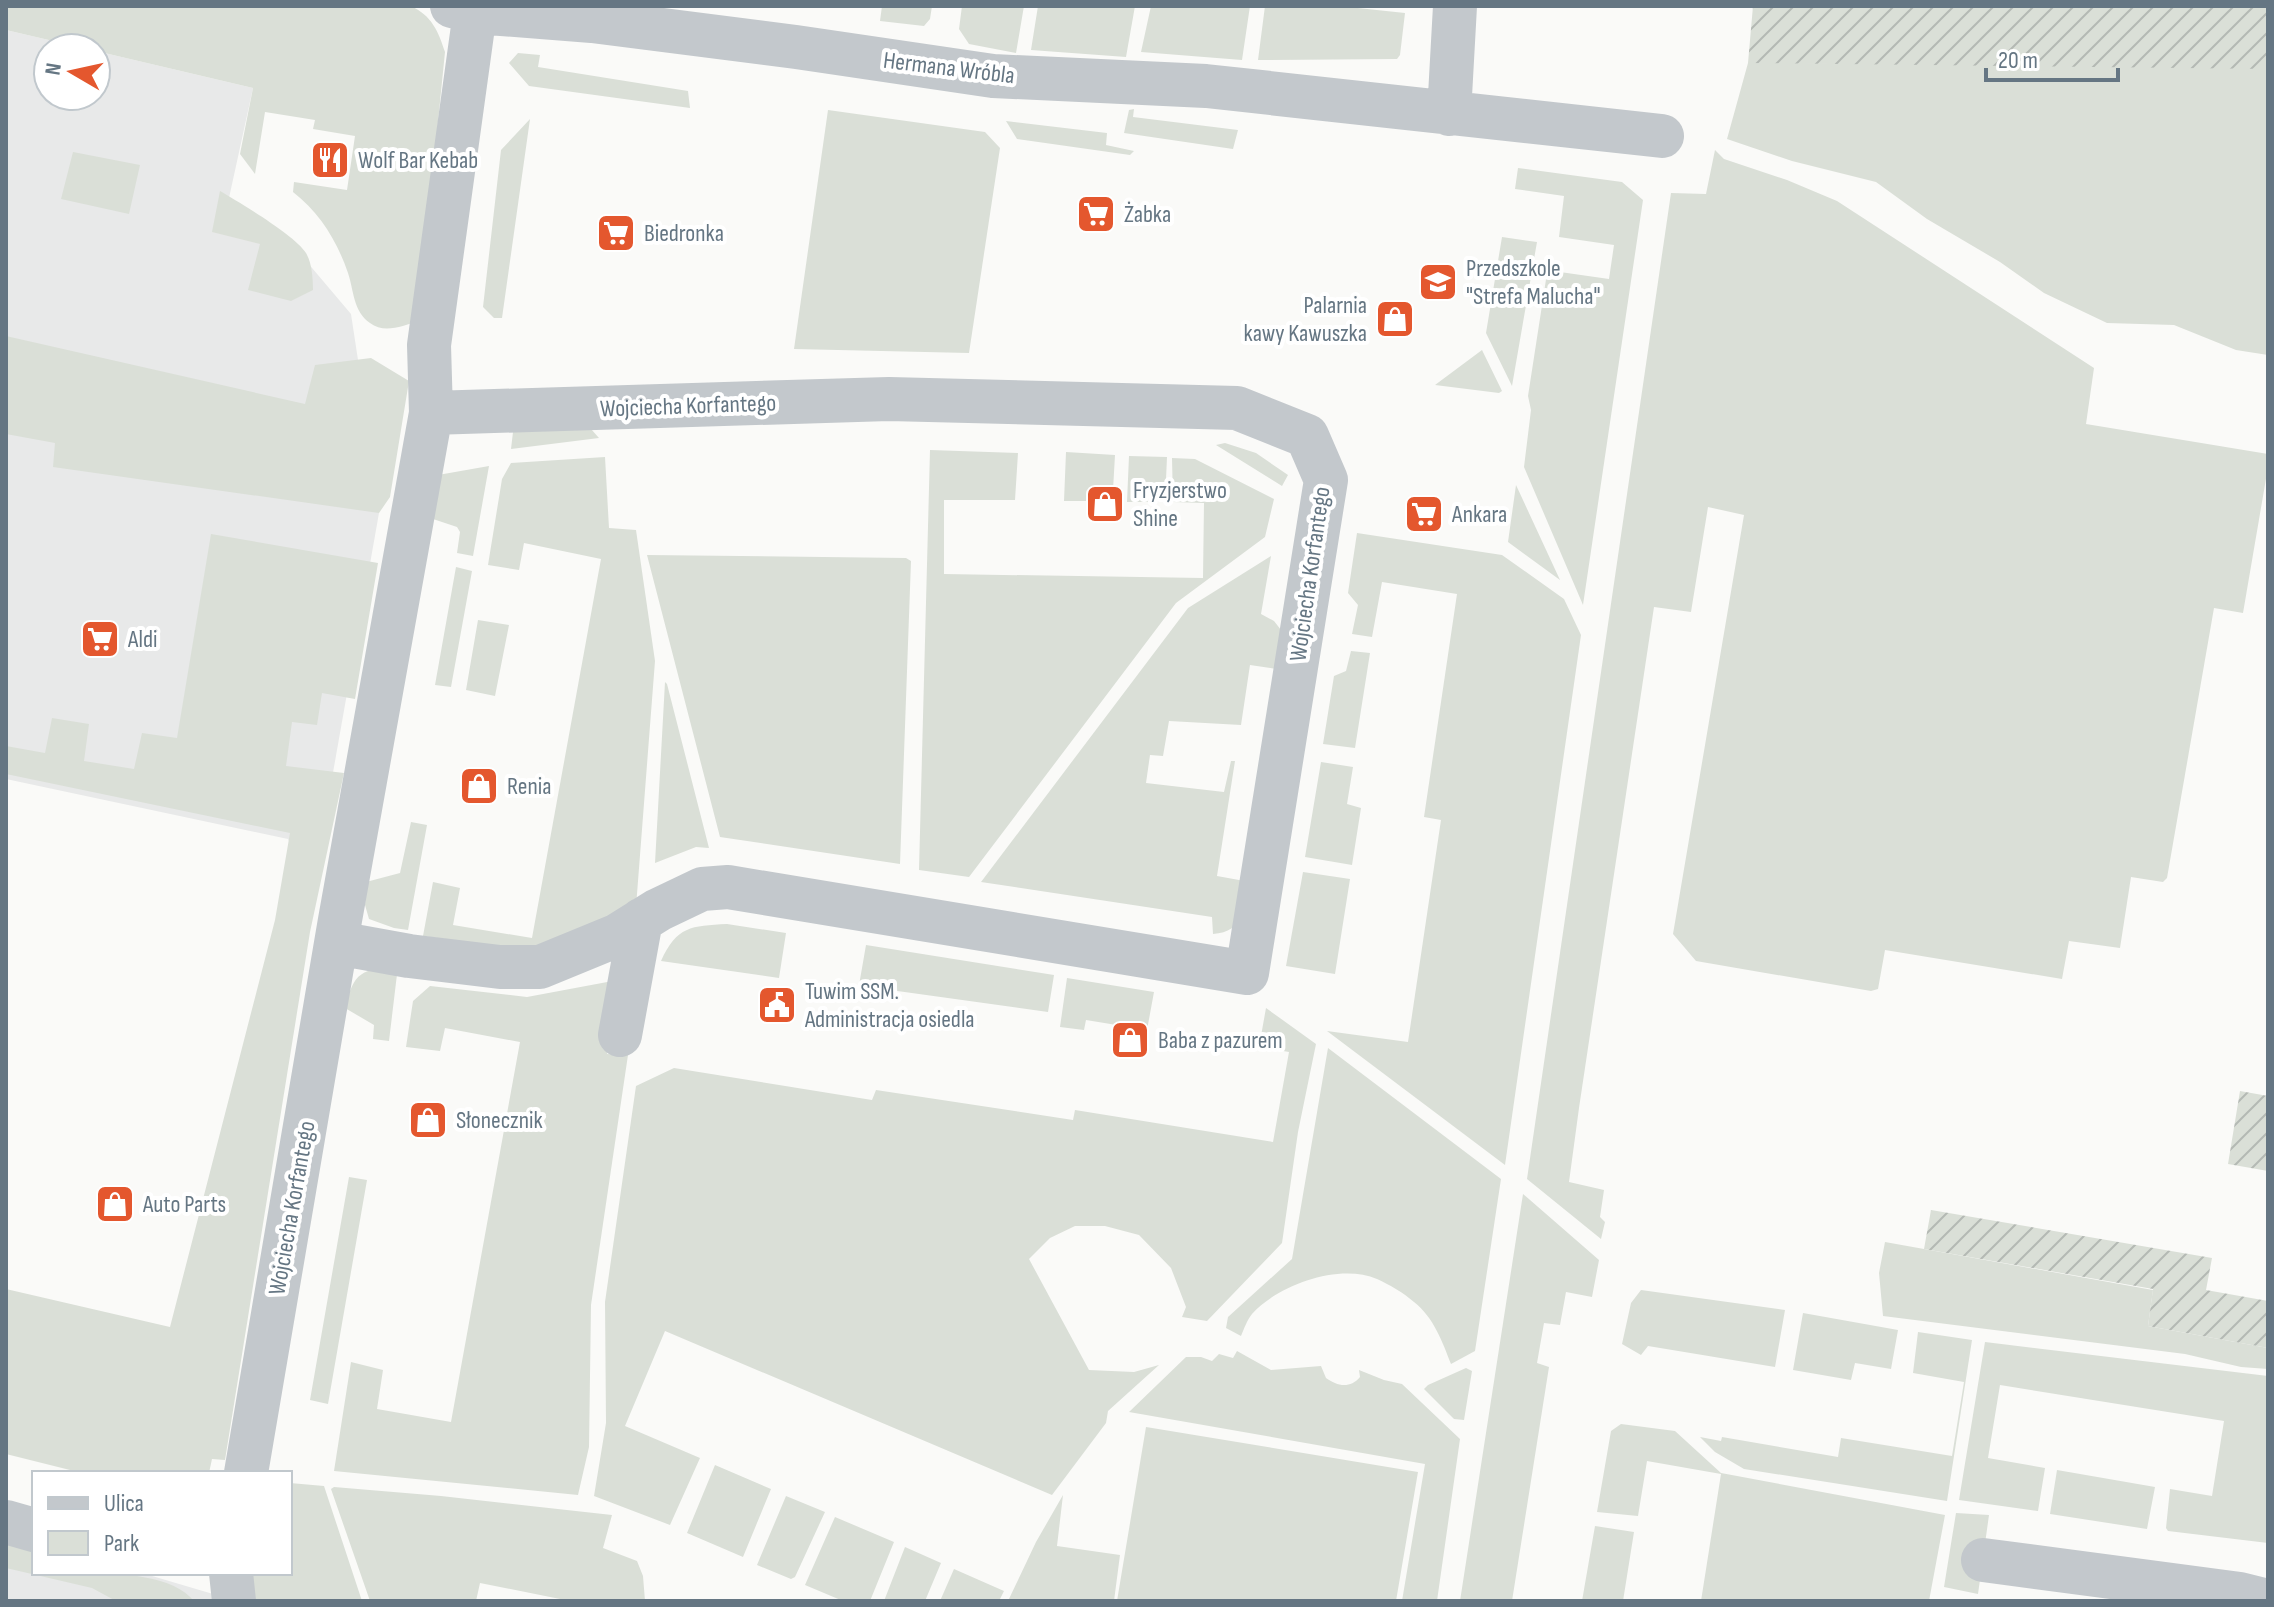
<svg xmlns="http://www.w3.org/2000/svg" width="2274" height="1607" viewBox="0 0 2274 1607" font-family="'Sofia Sans Condensed',sans-serif">
  <style>
    .built { fill: #e8e9e9 }
    .green { fill: #dadfd7 }
    .garden { fill: url(#garden-furrows) }
    .lines { fill: none; stroke-linecap: round; stroke-linejoin: round }
    .minor { stroke: #c3c8cc; stroke-width: 44 }
    .labels { text-anchor: middle; dominant-baseline: central; stroke-width: 8; stroke-linejoin: round; paint-order: stroke }
    .street-label { font-size: 24px; fill: #657683; stroke: #fff }
    .poi-label { font-size: 24px; fill: #657683; stroke: #fff; text-anchor: start }
  </style>
  <defs>
    <pattern id="garden-furrows" width="10" height="10" patternUnits="userSpaceOnUse" patternTransform="scale(2)"><rect width="10" height="10" fill="#dadfd7"/><path d="M-1 1l2-2M0 10L10 0M9 11l2-2" fill="none" stroke="#b4b9b4"/></pattern>
  </defs>
  <rect width="100%" height="100%" fill="#fafaf8"/>
  <path class="built" d="M6 30 83 48H48V96H96V51L253 88 229 198 296 249 351 314 377 485 379 513 312 891 288 839 6 779Z
    M6 1534 34 1573H142L213 1594 214 1601H6Z"/>
  <path class="green" d="M6 6H411C432 16 438 31 445 52L418 321C403 326 384 334 370 323 353 311 354 291 348 273 337 241 320 213 293 192L294 182 347 190 355 136 313 129 315 120 265 112 255 174 240 154 253 88 96 51V48H83L6 30Z
    M882 6H932L930 19 924 26 880 21Z
    M962 6H1024L1016 53 969 44 959 29Z
    M1038 6H1135L1126 57 1031 50Z
    M1151 6H1250L1242 60 1141 52Z
    M1265 6H1339L1405 13 1400 55 1397 59 1258 60Z
    M518 53 540 55 538 67 688 91 690 108 529 86 509 63Z
    M1748 63 2268 64V355L2236 350 2174 325 2107 323 2044 293 2000 262 1927 219 1876 182 1792 161 1727 139Z
    M1134 109 1133 117 1238 130 1233 149 1124 133 1129 110Z
    M828 110 985 132 1000 148 969 353 794 349Z
    M530 119 502 318H494L483 307 501 150Z
    M1006 121 1107 133 1106 145 1134 151 1130 155 1017 139Z
    M1715 150 1724 159 1787 180 1837 201 2094 368 2086 424 2268 454V467L2243 613 2214 608 2167 878 2163 882 2131 877 2120 948 2069 941 2062 979 1885 950 1878 989 1871 991 1696 961 1673 934 1744 515 1708 507 1691 612 1654 607 1579 1108 1569 1182 1604 1190 1600 1217 1605 1222 1601 1239 1527 1179 1671 193 1706 194Z
    M73 152 140 165 129 214 61 199Z
    M1518 168 1622 182 1643 200 1583 605 1524 467 1531 410 1528 396 1547 273 1553 271 1609 279 1614 245 1559 237 1564 196 1515 189Z
    M220 191C239 202 296 236 306 253 312 263 313 279 313 290L291 301 248 290 260 244 212 232Z
    M1502 237 1537 242 1512 386 1486 333Z
    M6 336 305 404 315 365 371 358 409 381 390 497 379 513 53 467 55 443 6 434Z
    M1482 350 1502 391 1499 393 1435 385Z
    M591 429 599 438 511 449 513 432Z
    M1225 443 1256 453 1288 475 1282 486 1216 445Z
    M930 450 1018 453 1015 500H944V574L1203 578 1204 503 1173 502 1172 458 1195 459 1274 499 1265 537 1176 603 969 877 919 870Z
    M1066 452 1115 455 1113 490H1102L1100 501H1064Z
    M1129 456 1167 457 1165 502H1127Z
    M605 457 609 528 636 530 655 661 636 907 527 950 423 936 433 882 460 888 453 925 532 938 601 559 524 543 519 570 488 565 502 479 511 463Z
    M489 466 473 556 457 553 460 532 457 527 430 518 438 475Z
    M1516 485 1560 580 1508 542Z
    M1357 533 1502 555 1564 599 1581 635 1505 1165 1327 1031 1408 1042 1441 820 1424 817 1457 594 1382 582 1372 637 1352 634 1358 605 1348 593Z
    M211 534 378 563 355 699 322 693 317 725 292 722 286 766 344 773 310 932 225 1460 212 1459 209 1473H82L6 1454V1289L170 1327 275 920 290 833 6 774V746L45 753 52 718 89 724 84 761 134 769 142 733 177 738Z
    M647 555 906 558 911 561 900 864 720 837Z
    M1271 556 1261 614 1274 621 1285 635 1283 670 1250 665 1241 725 1169 721 1163 756 1150 755 1146 783 1224 792 1231 761H1235L1217 876 1250 882C1244 907 1245 932 1213 934L1212 917 981 882 1188 608Z
    M456 567 472 571 451 687 435 685Z
    M478 620 509 625 495 696 466 690Z
    M1351 651 1370 653 1355 748 1323 744 1334 676 1346 671Z
    M665 682 667 684 709 848 696 847 655 863Z
    M1321 762 1353 767 1347 804 1361 808 1352 865 1305 857Z
    M411 822 427 825 408 930 394 928 369 919 365 905 366 882 400 873Z
    M1303 872 1350 879 1335 974 1286 966Z
    M727 924 786 933 779 978 661 961C677 926 691 926 727 924Z
    M866 945 1054 975 1048 1012 883 989 858 991Z
    M398 966 389 1041 373 1039 374 1025 345 1008C354 971 361 970 398 966Z
    M1067 978 1154 992 1147 1030 1086 1020 1084 1030 1060 1027Z
    M618 980 607 1054 628 1055 591 1305 589 1447 578 1495 334 1471 351 1362 383 1370 377 1409 451 1422 520 1042 445 1028 440 1051 406 1047 413 1001 430 986 527 997Z
    M1266 1008 1316 1044 1298 1132 1282 1243 1207 1321 1182 1317 1186 1307 1171 1268 1139 1235 1105 1226H1075L1050 1238 1029 1259 1089 1370 1134 1372 1159 1365 1108 1411 1106 1423 1052 1495 665 1331 625 1426 700 1458 670 1525 594 1496 606 1423 605 1302 636 1086 674 1068 872 1100 876 1090 1073 1120 1075 1110 1273 1142 1289 1052 1259 1047Z
    M1328 1048 1501 1179 1475 1351 1451 1364C1442 1341 1434 1318 1414 1302 1404 1293 1388 1284 1377 1279 1339 1263 1278 1285 1252 1314 1247 1320 1244 1329 1241 1336L1226 1328 1228 1317 1292 1259Z
    M349 1177 367 1180 328 1404 310 1400Z
    M1523 1194 1599 1260 1592 1297 1566 1292 1560 1325 1544 1323 1537 1363 1549 1367 1512 1601H1460Z
    M1885 1242 2153 1290 2148 1326 2268 1348V1369L2241 1367 2185 1354 1883 1316 1879 1273Z
    M1641 1290 1785 1310 1775 1367 1648 1346 1641 1355 1622 1344 1631 1303Z
    M1803 1313 1898 1330 1891 1369 1855 1363 1851 1380 1793 1370Z
    M1918 1332 1972 1340 1947 1501 1744 1469 1715 1452 1700 1437 1721 1441 1722 1437 1838 1457 1841 1438 1952 1456 1964 1382 1913 1373Z
    M1985 1342 2268 1376V1543L2168 1531 2166 1528 2170 1489 2212 1496 2224 1421 2000 1385 1988 1458 2045 1468 2038 1511 1959 1500Z
    M1237 1351 1271 1370 1321 1366 1326 1378C1337 1386 1350 1389 1360 1377L1359 1370 1384 1380 1402 1384 1460 1439 1437 1601H1402L1425 1464 1129 1412 1186 1357H1201L1212 1361 1219 1354 1233 1358Z
    M1466 1368 1472 1371 1464 1420 1454 1419 1424 1389 1428 1385Z
    M1621 1424 1675 1431 1721 1473 1945 1515 1929 1601H1701L1721 1474 1647 1461 1638 1516 1597 1512 1611 1431Z
    M1146 1427 1418 1472 1396 1601H1117Z
    M715 1465 771 1489 743 1557 687 1533Z
    M2057 1470 2155 1487 2147 1529 2050 1514Z
    M290 1483 324 1486 362 1601H246L247 1573H290Z
    M334 1487 441 1496 612 1515 603 1548 637 1561 643 1576 645 1601H570L480 1583 476 1601H370L331 1489Z
    M1063 1495 1057 1546 1120 1555 1114 1601H1008L1036 1542Z
    M786 1496 825 1512 795 1577 791 1579 757 1565Z
    M1956 1513 1989 1515 1978 1594 1944 1587Z
    M835 1517 894 1542 870 1601H843L805 1585Z
    M1595 1526 1634 1532 1623 1601H1582Z
    M6 1540 34 1548V1573C74 1573 167 1566 194 1601H116L92 1588 6 1568Z
    M905 1547 941 1563 925 1601H884Z
    M954 1569 1004 1591 999 1601H940Z"/>
  <path class="garden" d="M1753 6H2268V69L1748 63Z
    M2240 1091 2268 1096V1171L2228 1164Z
    M1931 1210 2212 1258 2206 1290 2268 1301V1348L2148 1326 2153 1289 1924 1249Z"/>
  <g class="lines">
    <path class="minor" d="M452 6 475 12 592 21 796 47 993 76 1206 86 1662 136
      M1449 114 1455 6
      M337 943 409 956 500 967H540L618 935 658 910 702 889 728 887 1247 973 1326 480 1307 436 1237 408 889 399 431 413
      M620 1035 641 920
      M246 1473 340 920 431 413 429 345 475 12
      M6 1522 34 1530
      M1983 1560 2240 1594 2268 1601
      M231 1573 234 1601"/>
  </g>
  <defs>
    <symbol id="restaurant-square" viewBox="-11 -11 22 22"><rect x="-9" y="-9" width="18" height="18" rx="4" fill="#e4572e" stroke="#fff"/><path d="M-5-6h1v4h1v-4h1v4h1v-4h1v5L-1.5 .5V6h-2V.5L-5-1ZM5-6V6H3V1.5H1.5Q1.5-4 5-6Z" fill="#fff"/></symbol>
    <symbol id="supermarket-square" viewBox="-11 -11 22 22"><rect x="-9" y="-9" width="18" height="18" rx="4" fill="#e4572e" stroke="#fff"/><path d="M-6-5.5h2.5l.6 2H6L4.5 2H-2.5L-4.4-4H-6ZM-1.5 3.2a1.3 1.3 0 1 0 .1 0ZM3 3.2a1.3 1.3 0 1 0 .1 0Z" fill="#fff"/></symbol>
    <symbol id="school-square" viewBox="-11 -11 22 22"><rect x="-9" y="-9" width="18" height="18" rx="4" fill="#e4572e" stroke="#fff"/><path d="M0-5L7-2L0 1L-7-2ZM-4 1L0 2.5L4 1V4Q0 6-4 4Z" fill="#fff"/></symbol>
    <symbol id="shop-square" viewBox="-11 -11 22 22"><rect x="-9" y="-9" width="18" height="18" rx="4" fill="#e4572e" stroke="#fff"/><path d="M-5-2.5h2.3a2.7 3.5 0 0 1 5.4 0H5L5.5 6h-11ZM-1.5-2.5h3a1.5 2.3 0 0 0-3 0Z" fill="#fff"/></symbol>
    <symbol id="civic-square" viewBox="-11 -11 22 22"><rect x="-9" y="-9" width="18" height="18" rx="4" fill="#e4572e" stroke="#fff"/><path d="M-.6-6.5H3V-4.5H.6V-3L4-1V1h2V6H-6V1h2V-1L-.6-3ZM-1.2 2.5V6h2.4V2.5Z" fill="#fff"/></symbol>
  </defs>
  <g fill-rule="evenodd">
    <use href="#restaurant-square" x="308" y="138" width="44" height="44"/>
    <use href="#supermarket-square" x="1074" y="192" width="44" height="44"/>
    <use href="#supermarket-square" x="594" y="211" width="44" height="44"/>
    <use href="#school-square" x="1416" y="260" width="44" height="44"/>
    <use href="#shop-square" x="1373" y="297" width="44" height="44"/>
    <use href="#shop-square" x="1083" y="482" width="44" height="44"/>
    <use href="#supermarket-square" x="1402" y="492" width="44" height="44"/>
    <use href="#supermarket-square" x="78" y="617" width="44" height="44"/>
    <use href="#shop-square" x="457" y="764" width="44" height="44"/>
    <use href="#civic-square" x="755" y="983" width="44" height="44"/>
    <use href="#shop-square" x="1108" y="1018" width="44" height="44"/>
    <use href="#shop-square" x="406" y="1098" width="44" height="44"/>
    <use href="#shop-square" x="93" y="1182" width="44" height="44"/>
  </g>
  <g class="labels">
    <g class="street-label">
      <text transform="translate(949 68) rotate(7)">Hermana Wróbla</text>
      <text transform="translate(688 406) rotate(-2)">Wojciecha Korfantego</text>
      <text transform="translate(1310 574) rotate(-82)">Wojciecha Korfantego</text>
      <text transform="translate(292 1208) rotate(-80)">Wojciecha Korfantego</text>
    </g>
    <g class="poi-label">
      <text x="358" y="160">Wolf Bar Kebab</text>
      <text x="1124" y="214">Żabka</text>
      <text x="644" y="233">Biedronka</text>
      <text x="1466" y="268">Przedszkole<tspan x="1466" dy="28">"Strefa Malucha"</tspan></text>
      <text x="1367" y="305" text-anchor="end">Palarnia<tspan x="1367" dy="28">kawy Kawuszka</tspan></text>
      <text x="1133" y="490">Fryzjerstwo<tspan x="1133" dy="28">Shine</tspan></text>
      <text x="1452" y="514">Ankara</text>
      <text x="128" y="639">Aldi</text>
      <text x="507" y="786">Renia</text>
      <text x="805" y="991">Tuwim SSM.<tspan x="805" dy="28">Administracja osiedla</tspan></text>
      <text x="1158" y="1040">Baba z pazurem</text>
      <text x="456" y="1120">Słonecznik</text>
      <text x="143" y="1204">Auto Parts</text>
    </g>
  </g>
  <rect width="2274" height="1607" fill="none" stroke="#657683" stroke-width="16"/>
  <rect x="32" y="1471" width="260" height="104" fill="#ffffff" stroke="#c1c8cd" stroke-width="2"/>
  <rect x="48" y="1497" width="40" height="12" fill="#c3c8cc" stroke="#c1c8cd" stroke-width="2"/>
  <text x="104" y="1511" font-size="24" fill="#657683">Ulica</text>
  <rect x="48" y="1531" width="40" height="24" fill="#dadfd7" stroke="#c1c8cd" stroke-width="2"/>
  <text x="104" y="1551" font-size="24" fill="#657683">Park</text>
  <g transform="translate(72 72) rotate(279)"><circle r="38" fill="#ffffff" stroke="#c1c8cd" stroke-width="2"/>
  <path d="M0-6L14 30L0 20L-14 30Z" fill="#e4572e"/>
  <text y="-12" font-size="22" font-weight="bold" text-anchor="middle" fill="#657683">N</text>
  </g>
  <path d="M1986 68v12h132v-12" fill="none" stroke="#657683" stroke-width="4"/>
  <text x="1998" y="68" font-size="24" fill="#657683" stroke="#ffffff" stroke-width="6" paint-order="stroke">20 m</text>
</svg>
